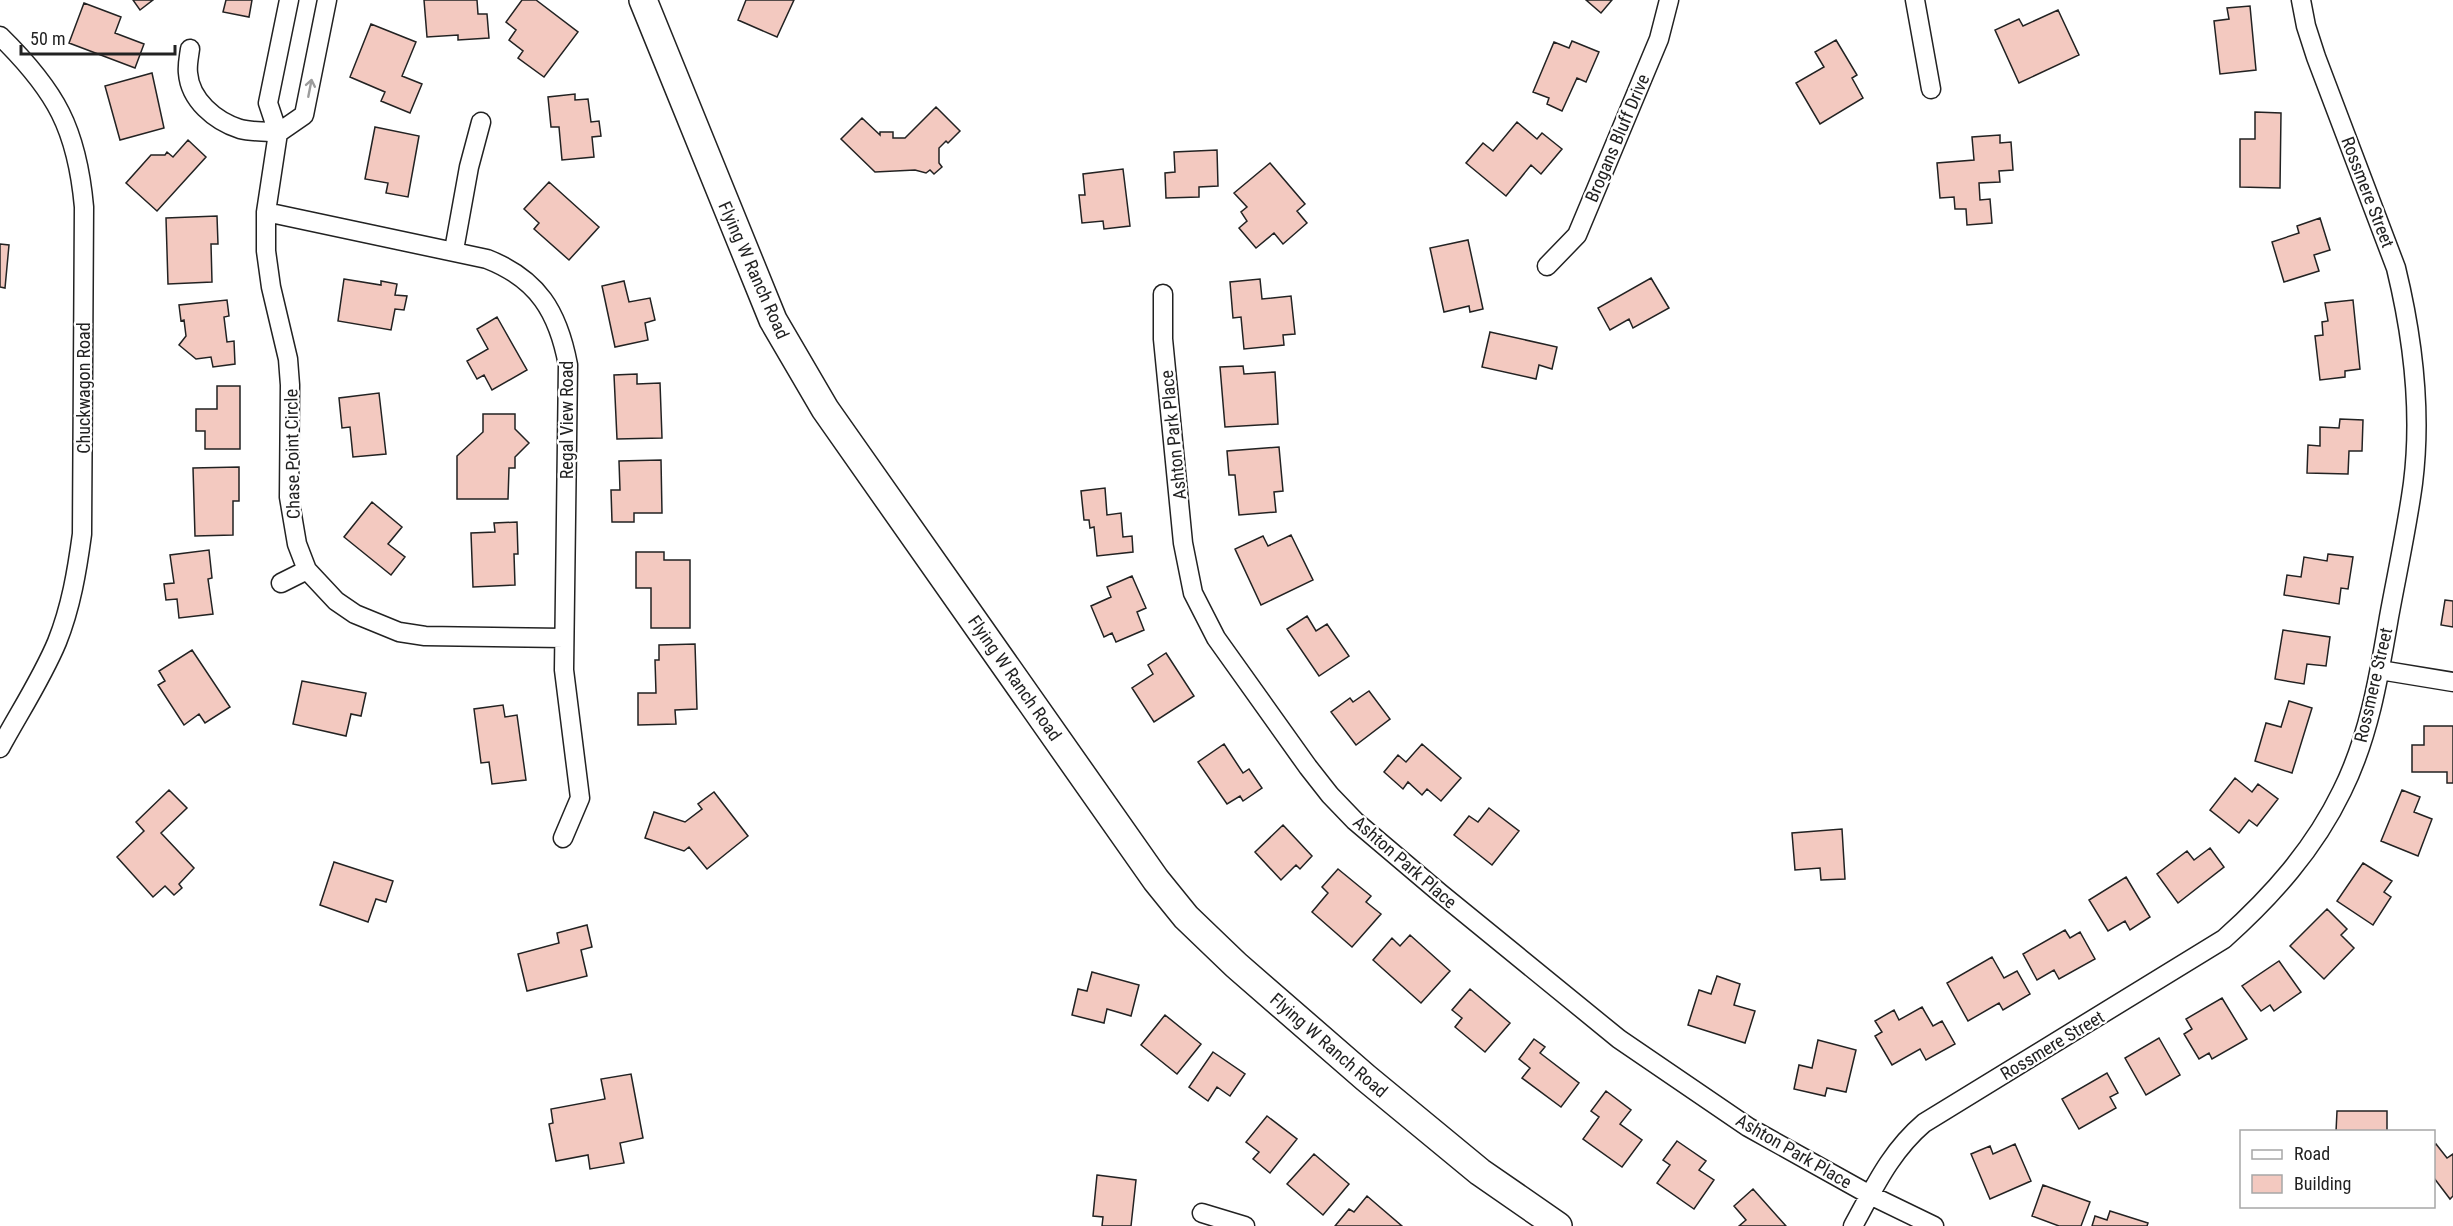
<svg xmlns="http://www.w3.org/2000/svg" width="2453" height="1226" viewBox="0 0 2453 1226" font-family="'Roboto Condensed',sans-serif">
  <style>
    .building { fill: #f3c9c0; stroke: #222; stroke-width: 1.5 }
    .lines { fill: none; stroke-linecap: round; stroke-linejoin: round }
    .street-casing { stroke: #222; stroke-width: 21 }
    .secondary-casing { stroke: #222; stroke-width: 30 }
    .street { stroke: #fff; stroke-width: 18 }
    .secondary { stroke: #fff; stroke-width: 27 }
    .oneway { stroke: #9c9c9c }
    .labels { text-anchor: middle; dominant-baseline: central; stroke-width: 4.5; stroke-linejoin: round; paint-order: stroke }
    .street-label { font-size: 18px; fill: #222; stroke: #fff }
  </style>
  <rect width="100%" height="100%" fill="#fff"/>
  <path class="building" d="M133 0H153L140 10Z
    M226 0H252L249 17 223 12Z
    M424 0H477L478 14H487L489 38 458 40V35L427 37Z
    M522 0H536L578 32 544 77 518 58 523 51 509 40 516 30 506 22Z
    M746 0H794L777 37 738 20Z
    M1586 0H1612L1601 13Z
    M84 3 121 17 115 33 144 44 135 68 69 43Z
    M2250 6 2256 70 2220 74 2214 21 2229 19 2227 8Z
    M2058 10 2079 55 2019 83 1995 30 2019 19 2023 26Z
    M371 24 416 42 402 76 422 84 410 113 381 101 385 92 350 77Z
    M1836 40 1857 75 1852 78 1863 98 1820 124 1796 83 1824 67 1815 52Z
    M1572 41 1599 52 1586 82 1577 78 1562 111 1547 104 1549 98 1533 92 1554 42 1569 48Z
    M152 73 164 128 120 140 105 86Z
    M575 94V100L588 99 591 122 599 121 601 136 592 137 594 157 562 160 559 127H551L548 97Z
    M936 107 960 131 948 143 946 141 939 148V163L942 167 934 174 930 170 926 173 915 170 875 172 841 139 862 118 880 135V132H893V138H905Z
    M2255 112 2281 113 2280 188 2240 187V139H2255Z
    M1517 122 1537 139 1542 133 1562 149 1541 174 1531 165 1506 196 1466 163 1483 143 1493 151Z
    M375 127 419 136 408 197 386 193 388 183 365 179Z
    M2000 135V143L2011 142 2013 170 1999 171 2000 182 1979 183 1980 200 1990 199 1992 223 1967 225 1966 209H1955L1954 197 1940 198 1937 163 1974 160 1972 137Z
    M188 140 206 157 157 211 126 183 151 155H165L167 152 173 157Z
    M1217 150 1218 186 1199 187V197L1166 198 1165 173 1175 172 1174 152Z
    M1270 163 1305 204 1297 211 1307 223 1283 244 1274 233 1256 248 1239 228 1247 221 1241 212 1247 207 1234 193Z
    M1123 169 1130 226 1104 229 1103 221 1082 223 1079 195H1085L1083 174Z
    M549 182 599 227 569 260 534 229 539 223 524 209Z
    M217 216 218 244H211L212 282 168 284 166 218Z
    M2320 218 2330 250 2314 255 2319 271 2284 282 2272 242 2299 233 2297 226Z
    M1468 240 1483 309 1470 312 1469 306 1444 312 1430 248Z
    M0 244 9 245 5 288 0 287Z
    M1651 278 1669 308 1633 328 1629 319 1610 330 1598 308Z
    M344 279 381 285V281L397 284 395 295 407 296 404 310 395 309 391 330 338 321Z
    M1260 279 1262 299 1291 296 1295 334 1283 335 1284 345 1244 349 1241 317 1233 318 1230 282Z
    M624 281 629 302 650 298 655 320 645 323 648 340 615 347 602 286Z
    M227 300 229 316 224 317 227 342 234 341 235 364 213 367 211 357 196 359 179 345 186 336 184 320 181 321 179 305Z
    M2353 300 2360 369 2345 371V377L2320 380 2315 336 2323 335 2322 322 2328 321 2325 303Z
    M497 317 527 370 492 390 484 375 477 379 467 361 488 349 477 329Z
    M1490 332 1557 347 1552 369 1539 365 1536 379 1482 367Z
    M1243 366 1244 374 1275 372 1278 424 1225 427 1220 367Z
    M637 374V384L660 383 662 438 617 439 614 375Z
    M217 386H240V449H205V431H196V409H217Z
    M379 393 386 454 353 457 350 427 342 428 339 398Z
    M483 414H515V429L529 443 515 457V468H509L508 499H457V456L483 432Z
    M2340 419 2363 420 2362 451H2349L2348 474 2307 473 2308 445 2320 446V427L2339 428Z
    M1279 447 1283 491 1274 492 1276 512 1239 515 1235 475H1229L1227 451Z
    M661 460 662 513H634V522H612L611 490H620L619 461Z
    M239 467V501H233V535L195 536 193 468Z
    M1105 488 1107 515 1121 513 1123 537 1132 536 1133 552 1097 556 1094 527 1090 528 1089 520H1084L1081 491Z
    M372 502 402 527 388 544 405 557 391 575 344 537Z
    M517 522 518 554H514L515 585 473 587 471 533 495 532 494 523Z
    M1291 535 1313 580 1261 605 1235 549 1263 536 1268 546Z
    M209 550 212 578 208 579 213 614 179 618 177 599 166 600 164 584 174 583 170 555Z
    M636 552H664V560H690V628H651V588H636Z
    M2328 554 2353 557 2348 589 2341 588 2339 604 2284 595 2287 575 2301 577 2304 557 2327 561Z
    M1132 576 1146 608 1137 612 1144 630 1116 642 1112 633 1104 637 1091 606 1111 597 1107 587Z
    M2445 600 2453 601V627L2441 625Z
    M1307 616 1316 631 1327 624 1349 656 1319 676 1287 629Z
    M2283 630 2330 637 2326 666 2307 664 2304 684 2275 679Z
    M695 644 697 709 675 710 676 724 638 725V693H656L655 660H659V645Z
    M192 650 230 707 205 723 199 714 184 725 158 685 165 681 159 671Z
    M1166 653 1194 696 1154 722 1132 688 1153 674 1148 665Z
    M302 681 366 693 361 716 351 714 346 736 293 724Z
    M1369 691 1390 719 1356 745 1331 712 1350 698 1353 702Z
    M2289 701 2312 708 2292 773 2255 761 2266 723 2281 727Z
    M503 705 505 717 517 715 526 780 492 784 489 762 481 763 474 709Z
    M2424 726H2453V783H2447V772H2412V745H2424Z
    M1224 744 1243 773 1249 769 1262 788 1243 801 1240 796 1227 804 1198 762Z
    M1422 744 1461 778 1441 801 1427 789 1422 795 1408 782 1403 789 1384 772 1398 755 1406 762Z
    M2235 778 2252 792 2258 784 2278 799 2257 826 2249 820 2239 833 2210 810Z
    M169 790 187 808 161 833 194 868 179 884 182 888 174 895 165 886 153 897 117 857 144 831 136 822Z
    M2402 790 2420 797 2414 812 2432 819 2418 856 2381 841Z
    M714 792 748 836 707 869 689 847 684 851 645 838 654 812 685 822 702 809 698 804Z
    M1489 808 1519 831 1492 865 1454 835 1469 816 1478 822Z
    M1283 825 1312 856 1300 869 1296 865 1281 880 1255 852Z
    M1842 829 1845 879 1821 880 1820 868 1795 870 1792 833Z
    M2210 848 2224 867 2178 903 2157 874 2187 851 2194 860Z
    M334 862 393 881 386 902 376 899 368 922 320 905Z
    M2363 863 2392 881 2384 892 2391 897 2373 925 2337 901Z
    M1338 869 1371 896 1366 902 1381 914 1352 947 1312 912 1328 893 1322 887Z
    M2126 877 2150 917 2130 930 2125 921 2108 931 2089 900Z
    M2327 909 2347 929 2341 935 2354 948 2324 979 2290 946Z
    M587 925 592 947 581 950 587 976 527 991 518 954 559 943 557 933Z
    M2065 930 2070 938 2080 932 2095 959 2059 979 2054 970 2037 980 2023 954Z
    M1410 935 1450 971 1421 1003 1373 960 1392 938 1400 946Z
    M1992 957 2004 978 2017 971 2030 994 2003 1010 1999 1003 1968 1021 1947 983Z
    M2279 961 2301 992 2274 1011 2270 1005 2261 1011 2242 986Z
    M1092 972 1139 985 1131 1016 1107 1009 1104 1023 1072 1015 1078 989 1087 991Z
    M1717 976 1740 984 1734 1005 1755 1011 1745 1043 1688 1025 1699 990 1711 994Z
    M1470 989 1510 1023 1485 1052 1455 1027 1462 1018 1452 1010Z
    M2222 998 2247 1039 2212 1059 2209 1053 2199 1059 2184 1034 2192 1029 2186 1019Z
    M1922 1007 1933 1026 1942 1021 1955 1044 1926 1060 1920 1049 1892 1065 1875 1036 1882 1032 1875 1021 1894 1010 1899 1020Z
    M1165 1015 1201 1044 1177 1074 1141 1045Z
    M2159 1038 2180 1075 2146 1095 2125 1058Z
    M1534 1039 1545 1047 1540 1053 1579 1083 1561 1107 1522 1078 1530 1068 1519 1059Z
    M1818 1040 1856 1050 1846 1092 1827 1088 1825 1096 1794 1089 1799 1065 1812 1068Z
    M1213 1052 1245 1074 1230 1096 1217 1087 1208 1101 1189 1087Z
    M2107 1073 2118 1093 2110 1097 2116 1108 2079 1129 2062 1099Z
    M631 1074 643 1138 620 1143 624 1163 590 1169 588 1155 556 1161 549 1124 553 1123 551 1109 605 1099 601 1079Z
    M1606 1091 1631 1110 1620 1124 1642 1140 1622 1167 1583 1139 1599 1117 1591 1111Z
    M2337 1111H2387V1132H2336Z
    M1267 1116 1297 1139 1270 1173 1253 1159 1259 1152 1246 1142Z
    M1677 1141 1706 1161 1699 1170 1714 1180 1694 1209 1657 1183 1670 1165 1663 1160Z
    M2015 1144 2031 1181 1990 1199 1971 1154 1990 1146 1993 1154Z
    M2436 1144 2447 1158 2453 1154V1196L2450 1199 2434 1178V1146Z
    M1314 1154 1349 1184 1323 1215 1287 1184Z
    M1097 1175 1136 1180 1131 1226H1102L1103 1217 1093 1216Z
    M2043 1185 2090 1202 2081 1226H2059L2032 1216Z
    M1753 1189 1786 1226H1739L1746 1220 1734 1206Z
    M1367 1196 1402 1226H1335L1349 1209 1354 1212Z
    M2110 1211 2148 1223 2147 1226H2092L2095 1216 2107 1220Z"/>
  <g class="lines">
    <defs>
      <path id="street" d="M289 0 268 103 278 133 266 212V251L271 287 288 359 290 385 289 497 297 544 307 570 336 601 355 614 399 632 425 636 564 638
        M1915 0 1931 89
        M0 36C56 91 77 129 84 207L82 534C77 571 71 607 57 642 42 678 19 713 0 748
        M190 49C189 57 187 65 188 73 190 100 215 121 240 129 252 132 266 131 278 133
        M278 133 304 115 327 0
        M266 212 487 259C538 279 558 312 568 365L564 670 580 798 563 838
        M454 250 469 167 481 122
        M1547 266 1577 235 1659 39 1669 0
        M1163 294V339L1183 543 1193 593 1216 638 1308 767 1330 795 1355 821 1440 893 1619 1039 1748 1127 1870 1195 1934 1226
        M281 583 307 570
        M2380 670 2453 682
        M1202 1213 1245 1226
        M1853 1226C1874 1188 1890 1152 1924 1123L2224 939C2272 896 2314 849 2342 791 2369 737 2379 676 2389 617 2397 573 2407 528 2413 483 2422 411 2413 338 2396 268L2316 57 2306 26 2301 0"/>
      <path id="secondary" d="M643 0 773 320 825 409 1156 880 1186 917 1236 965 1366 1078 1480 1172 1558 1226"/>
    </defs>
    <use href="#street" class="street-casing"/>
    <use href="#secondary" class="secondary-casing"/>
    <use href="#street" class="street"/>
    <use href="#secondary" class="secondary"/>
  </g>
  <defs><path id="oneway-shaft" d="M-6 0H5M1.5-3L5.5 0L1.5 3" fill="none" stroke-width="1.6" stroke-linecap="round" stroke-linejoin="round" transform="scale(1.5)"/></defs>
  <use class="oneway" href="#oneway-shaft" transform="translate(310 88) rotate(-79)"/>
  <g class="labels">
    <g class="street-label">
      <text transform="translate(1617 138) rotate(-67)">Brogans Bluff Drive</text>
      <text transform="translate(2368 192) rotate(69)">Rossmere Street</text>
      <text transform="translate(754 270) rotate(66)">Flying W Ranch Road</text>
      <text transform="translate(83 388) rotate(-90)">Chuckwagon Road</text>
      <text transform="translate(566 420) rotate(-90)">Regal View Road</text>
      <text transform="translate(1173 435) rotate(-96)">Ashton Park Place</text>
      <text transform="translate(292 454) rotate(-91)">Chase Point Circle</text>
      <text transform="translate(1015 678) rotate(55)">Flying W Ranch Road</text>
      <text transform="translate(2373 685) rotate(-77)">Rossmere Street</text>
      <text transform="translate(1405 862) rotate(41)">Ashton Park Place</text>
      <text transform="translate(1329 1045) rotate(41)">Flying W Ranch Road</text>
      <text transform="translate(2052 1045) rotate(-31)">Rossmere Street</text>
      <text transform="translate(1794 1151) rotate(30)">Ashton Park Place</text>
    </g>
  </g>
  <rect x="2240" y="1130" width="195" height="78" fill="#ffffff" stroke="#a7a7a7" stroke-width="1.5"/>
  <rect x="2252" y="1150" width="30" height="9" fill="#ffffff" stroke="#a7a7a7" stroke-width="1.5"/>
  <text x="2294" y="1160" font-size="18" fill="#222222">Road</text>
  <rect x="2252" y="1175" width="30" height="18" fill="#f3c9c0" stroke="#a7a7a7" stroke-width="1.5"/>
  <text x="2294" y="1190" font-size="18" fill="#222222">Building</text>
  <path d="M21 45v9h154v-9" fill="none" stroke="#222222" stroke-width="3"/>
  <text x="30" y="45" font-size="18" fill="#222222" stroke="#ffffff" stroke-width="4.5" paint-order="stroke">50 m</text>
</svg>
